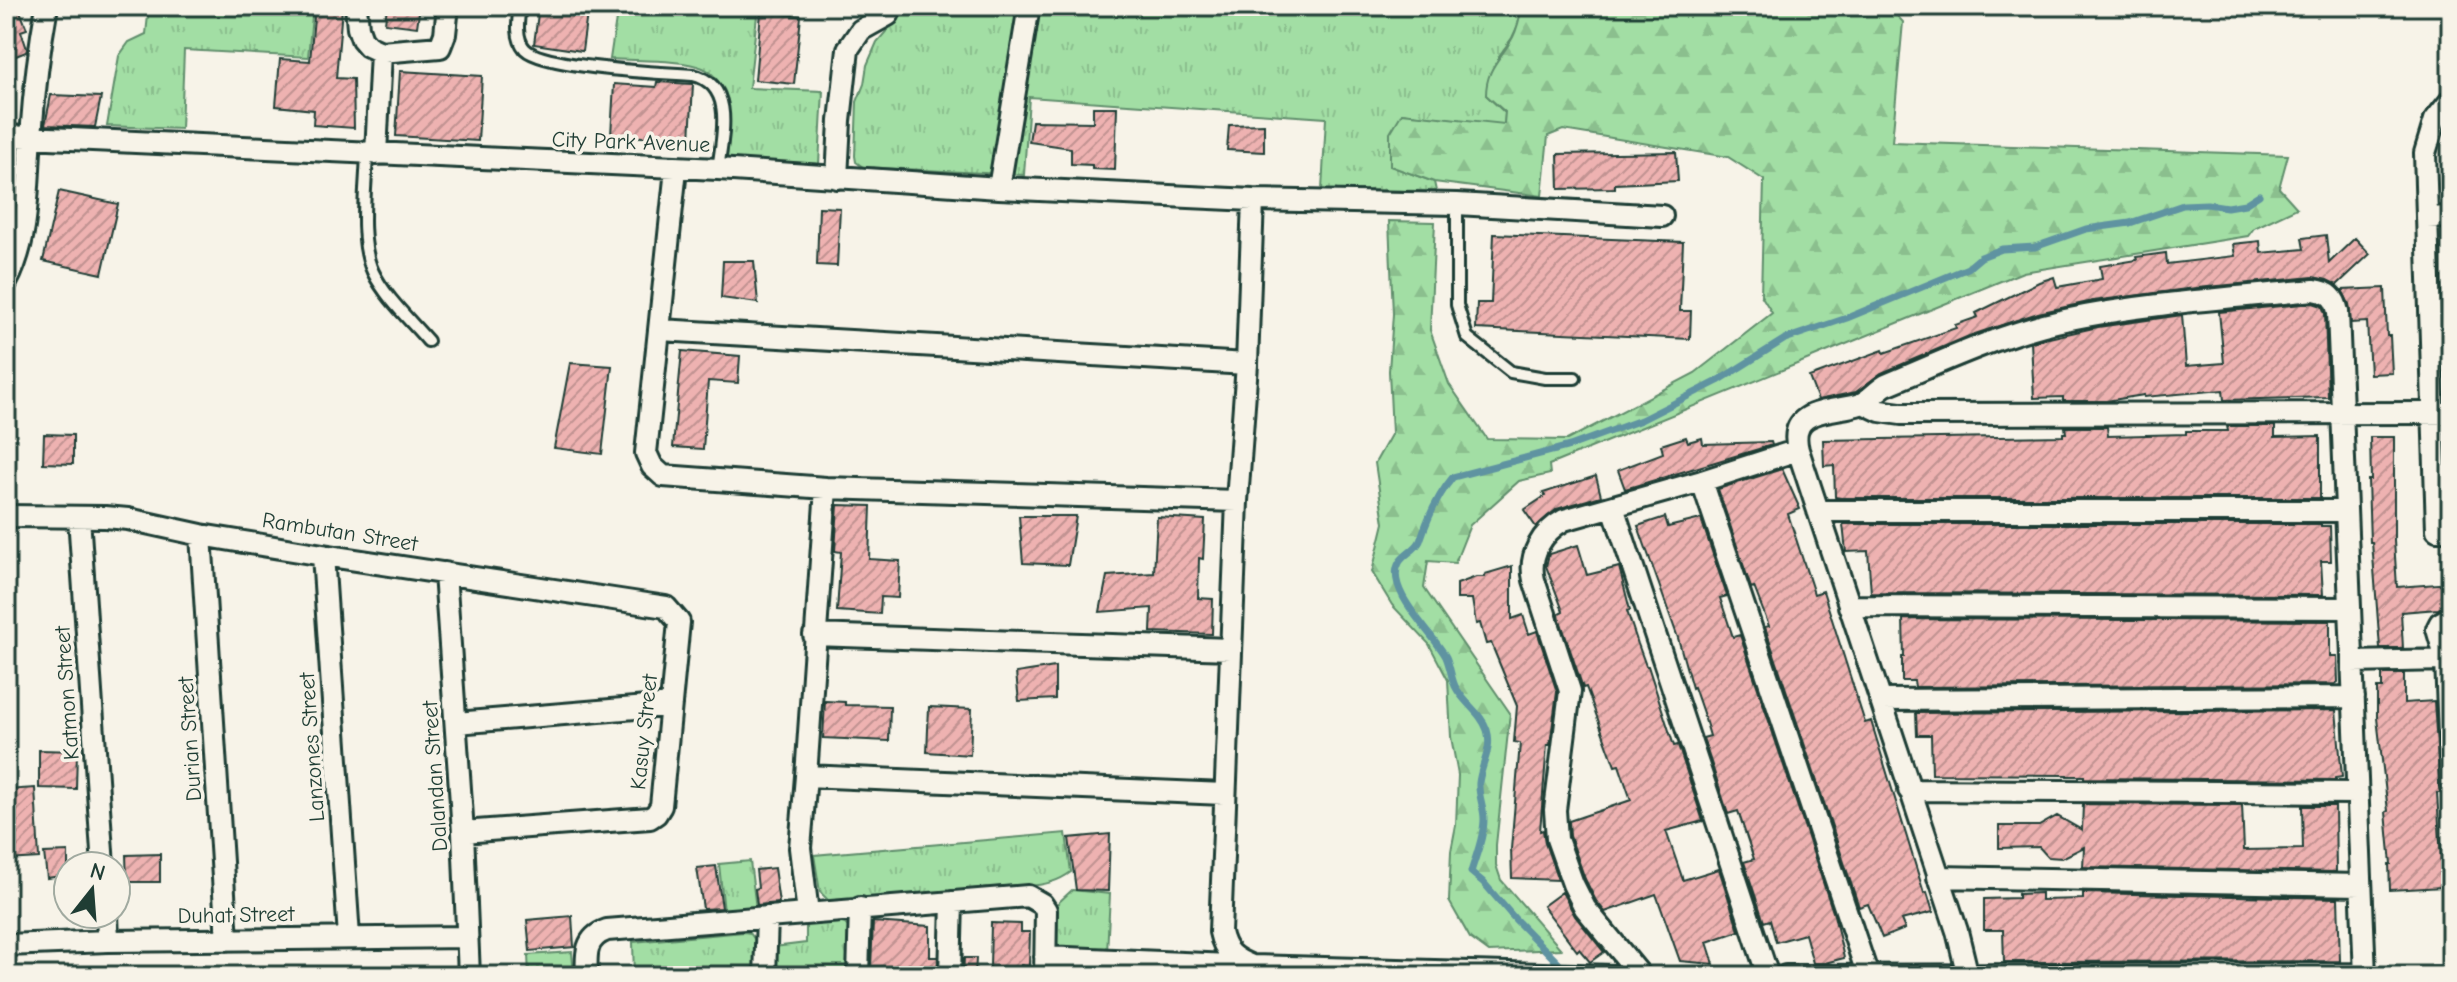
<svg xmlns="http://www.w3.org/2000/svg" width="2457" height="982" viewBox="0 0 2457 982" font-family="'Comic Neue',sans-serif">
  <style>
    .grass { fill: url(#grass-tufts); stroke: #608e6c; stroke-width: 2 }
    .forest { fill: url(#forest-firs); stroke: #608e6c; stroke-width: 2 }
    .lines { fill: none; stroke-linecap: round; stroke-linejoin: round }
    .stream { stroke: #5f93a1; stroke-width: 7 }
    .building { fill: url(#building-hatch); stroke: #1f3d34; stroke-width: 2 }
    .service-casing { stroke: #1f3d34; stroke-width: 16 }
    .minor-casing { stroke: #1f3d34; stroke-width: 26 }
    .service { stroke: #f7f3e8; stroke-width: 10 }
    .minor { stroke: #f7f3e8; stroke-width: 20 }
    .labels { text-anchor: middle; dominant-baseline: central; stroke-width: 7; stroke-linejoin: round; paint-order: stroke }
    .street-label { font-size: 22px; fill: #1f3d34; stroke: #f7f3e8 }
  </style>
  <defs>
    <pattern id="grass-tufts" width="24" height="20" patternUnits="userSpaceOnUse" patternTransform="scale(2)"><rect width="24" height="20" fill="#a2dea4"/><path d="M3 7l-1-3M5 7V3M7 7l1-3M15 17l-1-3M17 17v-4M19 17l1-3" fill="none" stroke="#8bbf8e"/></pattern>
    <pattern id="forest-firs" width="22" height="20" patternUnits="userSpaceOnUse" patternTransform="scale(2)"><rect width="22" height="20" fill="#a2dea4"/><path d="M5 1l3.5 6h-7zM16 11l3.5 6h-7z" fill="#8bbf8e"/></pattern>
    <pattern id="building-hatch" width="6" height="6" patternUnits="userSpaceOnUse" patternTransform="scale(2)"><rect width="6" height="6" fill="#eeb2b1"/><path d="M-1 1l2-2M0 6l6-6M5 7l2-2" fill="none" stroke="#c09291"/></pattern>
  </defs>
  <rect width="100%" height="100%" fill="#f7f3e8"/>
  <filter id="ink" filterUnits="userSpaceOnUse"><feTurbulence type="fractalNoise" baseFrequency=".0125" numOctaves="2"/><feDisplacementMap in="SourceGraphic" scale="16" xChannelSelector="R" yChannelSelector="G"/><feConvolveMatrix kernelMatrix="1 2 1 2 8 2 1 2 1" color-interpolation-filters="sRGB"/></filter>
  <g filter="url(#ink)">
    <path class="grass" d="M149 6H313L308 57 184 50 181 129 107 126 119 56 129 42 146 34Z
      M618 6H758L749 88 823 91 819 164 727 159C729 139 732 116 726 97 723 86 714 73 703 68 684 59 633 61 610 59Z
      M900 6 957 10 958 6H1522L1519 23 1512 38 1499 56 1486 95 1505 113 1504 125 1402 113 1391 166 1434 182 1436 191 1322 190 1326 118 1029 97 1024 175 863 167 856 162 855 156 857 102 864 84 867 65 877 42 890 27Z
      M1066 833 1071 872C1055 884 1037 887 1017 885L830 902 820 892 814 855Z
      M750 861 756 909 724 912 719 864Z
      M1072 890 1110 894 1107 953 1057 951 1058 903Z
      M836 921 845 924 848 927 847 976H773L774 947 806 943V924Z
      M744 932 750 933 755 940 754 976H634L633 942Z
      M572 952 574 976H529L528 955Z"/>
    <path class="forest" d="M1522 6H1888L1903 22 1892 142 2288 155 2279 188 2297 208 2254 228 2248 236 2023 272 1549 465 1550 474 1519 481 1470 525 1455 563 1428 561 1424 588 1510 713 1496 845V865L1501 880 1561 949 1489 952 1470 938 1449 901 1451 851 1456 825 1458 775 1451 737 1448 680 1429 644 1392 605 1372 572 1384 523 1375 463 1392 433 1389 371 1393 314 1389 221 1435 222 1430 330 1449 384 1487 439 1567 440 1695 373 1772 313 1761 295 1764 180 1728 157 1563 130 1548 136 1542 196 1434 182 1390 166V133L1402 113 1504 124 1505 112 1486 95C1486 68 1501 59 1513 37 1518 27 1520 17 1522 6Z"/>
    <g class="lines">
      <path class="stream" d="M1566 971 1515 919 1483 882 1471 872C1476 855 1484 837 1484 819 1484 807 1478 795 1479 783 1481 764 1493 749 1487 730 1481 712 1463 703 1455 686 1451 677 1450 666 1446 657 1434 634 1384 590 1399 563 1404 554 1416 550 1420 541 1428 517 1437 496 1453 477L1570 446 1641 420 1718 381 1785 339 1847 318 1968 268 1981 257 2002 249 2035 247 2086 229 2130 223 2183 205 2207 204 2227 207 2245 204 2259 195"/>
    </g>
    <path class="building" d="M6 6H18L27 29 21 31 27 49 26 52 6 60Z
      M315 6 342 8 336 78 353 79 354 128 313 125 314 110 276 106 280 59 310 61Z
      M387 6H420L417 27 385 23Z
      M539 6H588L582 51 534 44Z
      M761 12 801 16 794 84 755 80Z
      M400 71 482 76 478 141 396 136Z
      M657 82 693 84 690 140 611 135 614 84 656 87Z
      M51 95 101 97 95 127 45 125Z
      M1093 107H1117L1115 170 1092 169V165L1071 164V148L1029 142 1032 121 1093 122Z
      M1264 124V152L1227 150 1229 125Z
      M1676 152 1678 181 1615 184V188L1559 189 1558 154Z
      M59 191 118 204 102 274 43 261Z
      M819 207 840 208 837 266 817 265Z
      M1494 234 1683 242 1680 311H1691L1690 339 1476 329 1477 303H1491Z
      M2326 235 2329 263 2355 238 2370 254 2337 285 2327 280 2313 277 2187 289 2093 301 2038 313 1969 336 1881 373 1856 392 1818 400 1809 377 1883 350 1884 353 1956 328 1955 325 1978 317 1976 313 2039 282 2054 277 2057 287 2102 279 2100 266 2137 260 2136 257 2166 253 2167 264 2235 256 2233 244 2260 241 2261 253 2304 249 2302 238Z
      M723 261H754L758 303 721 298Z
      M2385 288 2387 336H2390L2392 373 2370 374 2367 322 2351 323 2349 304 2342 290Z
      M2313 303 2322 306 2325 314 2328 397 2224 400 2223 390 2144 397V395L2106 401H2063V397L2034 398 2031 342 2098 327 2182 315 2186 366 2224 363 2219 312Z
      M682 351 740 356 738 383 708 381 703 449 673 447Z
      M570 363 612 366 602 454 554 448Z
      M2227 426H2275V437L2320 436V498H1841L1835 497 1834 465 1824 466 1823 440 2063 436V433H2066L2065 427H2107L2108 436 2186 434V431H2228Z
      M44 434 73 435V464L43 463Z
      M1686 437 1688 442 1702 438 1703 444 1771 442 1772 445 1625 489 1618 470 1663 453 1661 445Z
      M2370 437H2394V541L2397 587 2451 583V603H2442L2443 607 2438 609 2401 612 2403 648H2380L2372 542H2370L2368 480H2371Z
      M1782 469 1800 509 1788 514 1814 594 1823 591 1865 723 1871 721 1924 893 1927 892 1933 912 1901 920 1905 929 1882 938 1868 904 1859 907 1765 627 1769 626 1754 587 1751 588 1718 489Z
      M1596 476 1601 496 1557 509 1536 527 1524 510 1545 496 1543 493Z
      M838 505 871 506 869 559 900 561 898 598 881 597 880 614 837 611 841 552 835 551Z
      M1019 516H1076L1068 565 1023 563Z
      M1157 517 1205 520 1203 559 1199 558 1198 598 1213 599 1212 634 1151 632 1152 608 1100 612 1107 576 1154 573Z
      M1665 517 1668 527 1701 519 1727 596 1720 598 1733 637 1740 635 1834 915 1844 958 1825 963H1813L1805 934 1776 942 1770 920 1764 922 1744 862 1754 859 1738 811 1728 814 1703 738 1710 736 1704 716 1694 687 1692 688 1678 638 1638 526Z
      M1843 524H2321V526H2330L2331 561H2321L2323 595 1871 593 1868 551 1846 552Z
      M1578 545 1587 575 1619 567 1630 610 1627 611 1638 644 1646 666H1648L1674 746 1678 745 1703 821 1666 831 1683 880 1719 869 1739 931 1707 942 1714 964 1680 961 1656 894 1605 912 1596 901 1585 879 1570 836 1569 821 1631 800 1619 765 1615 766 1586 687 1583 688 1560 620 1559 613 1563 611 1546 566 1549 554Z
      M1512 566V619L1523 615 1529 634 1537 631 1557 692 1550 745H1547L1540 831 1543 830 1545 843 1558 880 1512 878 1511 849 1520 743 1514 742 1517 706 1491 643 1486 644 1480 623 1476 624 1472 599H1457V584L1476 577H1484L1485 574Z
      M1903 619 2330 621V656H2337L2338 682 2335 684 1915 687 1914 681H1902V657H1904Z
      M1055 667V699L1019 701 1016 673Z
      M2382 674H2404V703L2434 701 2440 793H2437L2443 887 2390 890 2389 864H2391L2386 812 2388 811 2377 718V688H2382Z
      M825 701 845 702V705L890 706 889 741 823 738Z
      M929 707 972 709 970 755 927 752Z
      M2336 710 2342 777 2335 778V780L2084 778V776H2067V775L1932 774 1931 735H1917L1916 713Z
      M39 750 77 751 76 789 39 788Z
      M35 788 39 858 6 860V790Z
      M2083 804 2242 805 2244 850 2303 849 2302 806H2335L2336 872 2083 867 2084 847 2062 858 2048 857 2039 847 1999 848V826H2039L2057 816 2082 830Z
      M1110 834 1108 891 1076 890 1069 838Z
      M68 852V875L47 878 44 853Z
      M160 854V882H127L126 855Z
      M716 866 722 908 703 909 697 868Z
      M774 868 779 903 757 905 755 889 758 888 756 870Z
      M1562 892 1575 916 1604 952 1590 962 1579 949 1577 951 1543 906Z
      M2041 893V900L2083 899V893L2336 898H2338L2340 961 2004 962 2003 930H1984V899L2018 898V894Z
      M572 916 574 947 530 951 527 920Z
      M873 922 930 926V957H938L937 976H907V968L871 967Z
      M991 923 1021 924V932H1030L1029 966 1021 965 1020 968H990Z
      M964 958H976L975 976H963Z"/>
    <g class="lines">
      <defs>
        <path id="service" d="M520 6C518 20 515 38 525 49 544 68 662 73 693 75 736 85 722 138 718 169
          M367 153C366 189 358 240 373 272 385 297 410 320 428 341
          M1457 204V305L1467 337 1511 372 1545 378H1575"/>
        <path id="minor" d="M356 6 358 28 362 39 368 46 381 52 440 47 445 34 448 6
          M2451 100 2435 120 2425 153 2437 530H2451
          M6 136 718 169 999 188 1253 200 1457 204 1662 216
          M376 154 381 52
          M676 169 646 453 652 466 663 476 826 488 1237 501
          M837 178 840 121 848 49 861 30 888 15 892 6
          M999 188 1029 6
          M2427 218 2451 217
          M6 283C30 238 27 186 31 136 34 93 39 49 47 6
          M660 330 1247 364
          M1863 403 1880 411 1901 414 2451 413
          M1702 481 1868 976
          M826 488 806 776 1224 794
          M1613 507 1768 976
          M1818 511H2346
          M6 516 105 517 128 519 201 535 323 555 666 607 679 622 661 806 656 814 650 818 463 832
          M79 517 103 866
          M201 535 227 940
          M323 555 349 937
          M445 573 463 832 469 976
          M1849 606 2350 608
          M2451 617 2440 623 2437 629 2446 660 2451 786
          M814 635 1231 649
          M2352 662 2446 660
          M1880 700 2354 697
          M456 723 671 705
          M806 776 800 848 808 913
          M1909 790 2358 793
          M1938 877 2361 885
          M107 914 108 941
          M6 945 108 941 467 937
          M1045 957 1252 966 1616 976
          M1252 966C1234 959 1224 952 1220 932L1237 501 1247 364 1253 200
          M587 976C586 956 584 938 607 930L1028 896 1042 904 1046 910 1045 976
          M765 976 767 917
          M858 976 860 908
          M950 976 952 902
          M1641 976 1585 908 1573 884 1557 839 1555 810 1570 691 1534 580C1528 555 1542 532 1564 520L1702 481 1798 450
          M1786 976 2365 974
          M1968 976 1957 931 1798 450C1787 406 1834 413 1860 404 1869 401 1877 390 1886 385 1944 361 2003 333 2065 320 2146 303 2231 298 2314 290 2329 292 2335 297 2338 312L2365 976"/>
      </defs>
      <use href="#service" class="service-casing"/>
      <use href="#minor" class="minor-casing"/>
      <use href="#service" class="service"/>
      <use href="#minor" class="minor"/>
    </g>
  </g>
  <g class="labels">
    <g class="street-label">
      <text transform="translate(631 142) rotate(2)">City Park Avenue</text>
      <text transform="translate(340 532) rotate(9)">Rambutan Street</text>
      <text transform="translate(67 693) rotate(-94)">Katmon Street</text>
      <text transform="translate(644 732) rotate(-84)">Kasuy Street</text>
      <text transform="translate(190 739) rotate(-94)">Durian Street</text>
      <text transform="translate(312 747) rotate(-94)">Lanzones Street</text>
      <text transform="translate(435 776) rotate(-94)">Dalandan Street</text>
      <text transform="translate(236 915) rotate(-1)">Duhat Street</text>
    </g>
  </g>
  <rect width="2457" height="982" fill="none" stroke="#f7f3e8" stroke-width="32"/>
  <rect x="16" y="16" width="2425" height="950" fill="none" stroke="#1f3d34" stroke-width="3" filter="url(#ink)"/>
  <g transform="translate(92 890) rotate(17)"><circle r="38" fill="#f7f3e8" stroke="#a1aaa0" stroke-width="2"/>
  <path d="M0-6L14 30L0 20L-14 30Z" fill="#1f3d34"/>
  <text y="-12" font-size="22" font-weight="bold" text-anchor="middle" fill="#1f3d34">N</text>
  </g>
</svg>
